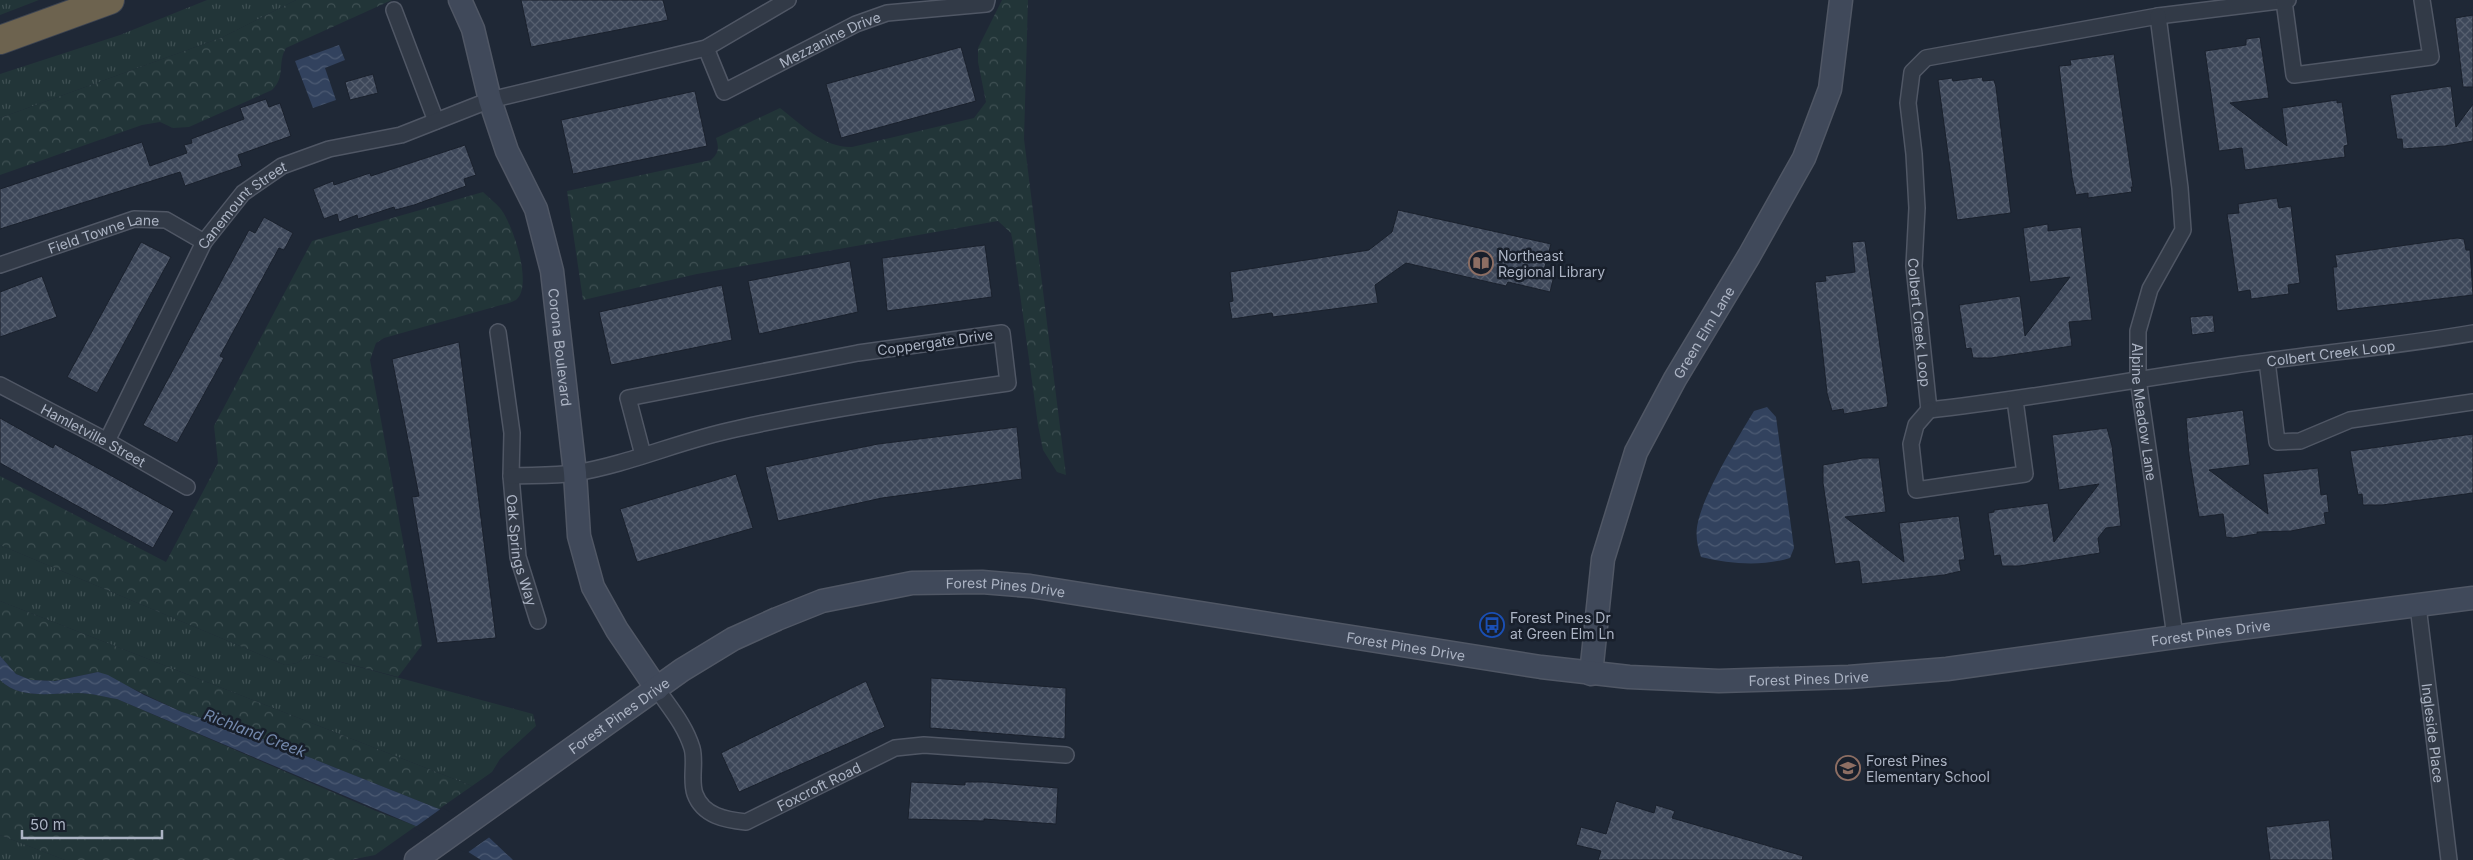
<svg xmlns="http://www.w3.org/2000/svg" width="2473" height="860" viewBox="0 0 2473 860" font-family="Inter,sans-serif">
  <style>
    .grass { fill: url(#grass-tufts) }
    .forest { fill: url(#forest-crowns) }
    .water { fill: url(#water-waves) }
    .pier { fill: #1f2836 }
    .building { fill: url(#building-cross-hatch); stroke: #1a212d }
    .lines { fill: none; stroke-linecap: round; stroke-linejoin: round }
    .street-casing { stroke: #505765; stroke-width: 18 }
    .secondary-casing { stroke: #505765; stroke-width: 25 }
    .highway-casing { stroke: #3d4451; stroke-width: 30 }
    .street { stroke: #323a47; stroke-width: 15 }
    .secondary { stroke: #40495a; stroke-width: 22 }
    .highway { stroke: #6d634f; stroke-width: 28 }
    .labels { text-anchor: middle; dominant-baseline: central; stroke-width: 5; stroke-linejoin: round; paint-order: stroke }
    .street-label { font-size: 14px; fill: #acb4c4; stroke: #181f2b }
    .poi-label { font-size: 14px; fill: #acb4c4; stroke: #181f2b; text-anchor: start }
    .water-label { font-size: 15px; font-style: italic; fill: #7489ad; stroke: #181f2b }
  </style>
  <defs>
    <pattern id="grass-tufts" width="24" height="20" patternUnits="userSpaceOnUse" patternTransform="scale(1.25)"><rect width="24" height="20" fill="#223538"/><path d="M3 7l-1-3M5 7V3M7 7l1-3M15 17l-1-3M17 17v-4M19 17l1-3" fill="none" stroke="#3f5053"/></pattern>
    <pattern id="forest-crowns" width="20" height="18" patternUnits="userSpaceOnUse" patternTransform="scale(1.25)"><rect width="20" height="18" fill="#223538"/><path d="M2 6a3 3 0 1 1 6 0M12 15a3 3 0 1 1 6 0" fill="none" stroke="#3f5053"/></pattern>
    <pattern id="water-waves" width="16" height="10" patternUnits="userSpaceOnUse" patternTransform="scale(1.25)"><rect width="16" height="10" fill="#32425e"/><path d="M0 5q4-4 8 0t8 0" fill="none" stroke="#4d5b73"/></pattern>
    <pattern id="building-cross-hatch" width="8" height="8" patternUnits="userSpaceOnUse" patternTransform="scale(1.25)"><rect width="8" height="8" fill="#3d4759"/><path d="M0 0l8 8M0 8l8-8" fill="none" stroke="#565f6f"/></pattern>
  </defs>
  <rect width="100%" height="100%" fill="#1f2836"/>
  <path class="grass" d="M0 0H39L0 15Z
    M207 0H296L223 37 0 118V74L120 35Z
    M0 545 285 665 297 663 311 654 533 714 536 726 500 759 492 772 472 786 0 601Z
    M0 835 65 860H0Z"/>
  <path class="forest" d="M296 0H392L286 48C277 63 286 77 272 90L189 127 173 128 160 122 142 125 0 175V118L223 37Z
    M1002 0H1028L1024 139 1066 475 1057 472 1043 450 1038 425 1013 243 1011 233 998 221 697 274 583 300 567 191 711 160C719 153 719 148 716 138L780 108C801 124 824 148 852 147L974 118 986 102 978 62V48Z
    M483 192C488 197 495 202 500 208 512 222 534 286 516 300 512 302 506 304 501 305L384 338 376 343 370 360 422 645 398 677 311 654 297 663 285 665 0 545V476L166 562 218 463 214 426 312 241Z
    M0 601 472 786 439 809 248 733 182 712 98 672 55 681 31 680 16 674 0 656Z
    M0 680C20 700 52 693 78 693 91 693 104 697 117 699L376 811 416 826 375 855 350 860H65L0 835Z"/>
  <path class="water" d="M339 45 345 60 325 68 336 100 313 108 295 61Z
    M1767 407 1776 417 1794 548 1790 558C1760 567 1731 564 1701 557 1697 545 1695 534 1698 522 1705 491 1737 439 1754 411Z
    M0 656 16 674 31 680 55 681 98 672 108 675 144 695 182 712 248 733 439 809 479 828 513 860H481L451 841 117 699C104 697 91 693 78 693 52 693 20 700 0 680Z"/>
  <path class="pier" d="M442 808 480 825 491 836 467 853 414 828Z"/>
  <path class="building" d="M521 0H663L668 20 531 47Z
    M2473 15V87H2463L2455 18Z
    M2260 37 2269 98 2230 103 2287 146 2282 108 2337 100V103L2342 102 2348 145 2344 146 2345 157 2245 170 2242 148 2219 151 2205 51 2246 45V39Z
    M961 47 976 101 841 138 826 84Z
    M2114 54 2133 187H2131L2132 192 2088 198V193L2076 195 2072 177 2059 66 2071 65 2070 60Z
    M373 74 378 93 350 100 345 82Z
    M1982 77 1983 81 1994 80 1996 87 2011 213 1957 220 1938 80 1952 78 1953 81Z
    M2451 86 2456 127 2473 104V141L2445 146 2403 149 2402 139H2397L2390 95Z
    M695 91 707 146 573 174 561 120Z
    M266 99 269 107 280 103 291 136 238 155 242 166 185 186 180 172 0 229V189L142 142 150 166 187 153 184 145 192 143 191 139 244 119 240 108Z
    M465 145 476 175 464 179 466 186 414 205 395 210 394 207 358 219 357 215 339 222 337 214 324 219 313 189 333 181 334 185 370 173 371 176Z
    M2277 198 2279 208 2291 206 2300 283 2288 285 2289 294 2251 299 2250 290 2238 292 2227 214 2239 213 2238 204Z
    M1398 210 1551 244 1543 274 1554 276 1550 292 1508 282 1506 286 1406 263 1375 285 1378 303 1273 317 1272 313 1232 319 1229 302 1233 301 1230 272 1369 250 1392 232Z
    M264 217 293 233 284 250 279 248 220 356 224 358 177 443 143 425 249 230 255 233Z
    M2048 224V231L2081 227 2092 320 2069 322 2072 346 1991 358H1973L1971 348 1966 349 1959 305 2020 296 2025 336 2070 277 2030 282 2023 228Z
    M2457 238 2464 239 2466 250H2470L2473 295 2337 311 2333 267H2337L2335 255Z
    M1865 241 1888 403 1887 407 1844 414 1843 409 1832 411 1827 393 1815 282 1826 281 1825 276 1855 272 1852 242Z
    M141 242 171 257 97 393 67 377Z
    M985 245 992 297 887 311 882 258Z
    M850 261 858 312 759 334 748 281Z
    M42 276 57 317 0 337V292Z
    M722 285 732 340 611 365 599 312Z
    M2213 315 2215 332 2192 335 2190 317Z
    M459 342 496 638 437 643 412 497 419 496 392 359Z
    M2243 410 2250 465 2209 470 2268 514 2263 474 2318 468 2321 495 2327 494 2329 512 2324 513 2326 524 2291 531 2257 532V534L2233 538 2226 537 2223 514 2199 517 2189 455 2186 418Z
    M0 418 53 448 55 444 174 511 153 548 0 463Z
    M1017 427 1022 479 882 498 778 521 765 467 878 444Z
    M2107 428 2112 446 2121 526 2106 528 2098 538 2100 553 2019 566H2002L2000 555 1994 556 1988 513 1994 512V510L2048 503 2054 542 2099 484 2059 490 2052 435Z
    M2473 434V493L2382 505H2363L2362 494 2358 495 2350 451Z
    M1863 458H1879L1886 512 1845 517 1904 562 1899 523 1959 516 1965 560H1959L1961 571 1944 575 1862 584 1859 561 1835 564 1823 483V465Z
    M736 474 753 528 637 562 620 509Z
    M931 678 1066 688 1065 739 930 728Z
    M866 681 885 727 739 792 721 753Z
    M911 782 965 785V782H986L1058 788 1056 824 984 819V821L908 819Z
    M1616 801 1654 813 1656 805 1675 811 1672 818 1803 856 1802 860H1598L1601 851 1576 845 1581 827 1606 834Z
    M2329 820 2333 860H2270L2266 827Z"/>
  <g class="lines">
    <defs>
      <g id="street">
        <path id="s1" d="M2288 0 2158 16 1926 58 1912 72 1908 103 1914 154 1917 208 1914 266 1929 410C2029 399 2129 380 2229 366 2310 354 2392 347 2473 333"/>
        <path d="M2284 1 2294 75 2431 57 2422 0"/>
        <path d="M394 10 436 121"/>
        <path id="s2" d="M2158 16 2180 188 2183 230 2150 289 2138 331V379L2175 636"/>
        <path id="s3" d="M706 48 724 92 856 24 887 13 986 4 987 0"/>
        <path id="s4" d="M0 265 134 219 166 220 204 242"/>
        <path id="s5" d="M498 332 512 433 511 476 518 557 538 621"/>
        <path d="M2267 361 2277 442 2300 441 2350 420 2473 402"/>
        <path id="s6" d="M0 385 107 441 187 487"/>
        <path d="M1929 410 1916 425 1911 444 1916 490 2025 474 2015 400"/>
        <path id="s7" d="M107 441 204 242 243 193 282 166 329 149 401 135 490 100 706 48 788 0"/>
        <path d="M511 476C532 475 554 476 575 473 630 464 682 440 736 429 826 409 917 396 1008 383L1002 333 858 353 628 398 643 455"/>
        <path id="s8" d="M2418 606 2449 860"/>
        <path id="s9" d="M657 689C670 708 685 725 692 748 696 762 690 780 695 794 703 816 726 820 746 822L895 748 924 745 1066 755"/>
      </g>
      <g id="secondary">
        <path id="s10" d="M460 0 473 29 490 100 507 151 536 209 552 271 575 473 579 536 593 587 617 630 657 689"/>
        <path id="s11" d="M1591 674 1603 559 1636 452 1675 379 1749 256 1804 158 1830 89 1841 0"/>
        <path id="s12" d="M416 860 682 670 733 639 777 619 822 601 912 583 982 582 1030 586 1541 667 1629 677 1719 681 1849 677 1947 669 2217 631 2473 598"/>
      </g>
      <path id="highway" d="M0 40 110 0"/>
    </defs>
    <use href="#street" class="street-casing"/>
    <use href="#secondary" class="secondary-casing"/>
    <use href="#highway" class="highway-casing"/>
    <use href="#street" class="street"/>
    <use href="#secondary" class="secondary"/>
    <use href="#highway" class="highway"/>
  </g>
  <defs>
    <symbol id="library-ring" viewBox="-11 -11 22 22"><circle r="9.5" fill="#181f2b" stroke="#8d6e63" stroke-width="1.5"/><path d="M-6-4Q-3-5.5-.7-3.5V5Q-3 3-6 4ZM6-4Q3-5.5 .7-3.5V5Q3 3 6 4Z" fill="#8d6e63"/></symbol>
    <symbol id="bus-ring" viewBox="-11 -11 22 22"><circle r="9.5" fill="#181f2b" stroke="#1a4fb4" stroke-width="1.5"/><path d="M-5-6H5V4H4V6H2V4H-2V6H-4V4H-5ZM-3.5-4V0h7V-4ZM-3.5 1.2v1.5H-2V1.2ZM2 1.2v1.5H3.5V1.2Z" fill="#1a4fb4"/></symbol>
    <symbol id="school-ring" viewBox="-11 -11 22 22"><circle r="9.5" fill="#181f2b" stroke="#8d6e63" stroke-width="1.5"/><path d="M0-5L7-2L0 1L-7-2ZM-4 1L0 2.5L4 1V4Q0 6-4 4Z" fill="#8d6e63"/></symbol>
  </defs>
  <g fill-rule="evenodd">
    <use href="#library-ring" x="1467" y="249" width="28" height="28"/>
    <use href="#bus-ring" x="1478" y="611" width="28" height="28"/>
    <use href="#school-ring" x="1834" y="754" width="28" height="28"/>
  </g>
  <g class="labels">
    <g class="street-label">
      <text stroke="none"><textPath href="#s3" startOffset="166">Mezzanine Drive</textPath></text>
      <text stroke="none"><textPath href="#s7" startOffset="275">Canemount Street</textPath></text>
      <text stroke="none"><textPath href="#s4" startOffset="109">Field Towne Lane</textPath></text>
      <text stroke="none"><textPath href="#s1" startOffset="638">Colbert Creek Loop</textPath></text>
      <text stroke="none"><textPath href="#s11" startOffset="365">Green Elm Lane</textPath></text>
      <text transform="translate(935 342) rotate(-8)">Coppergate Drive</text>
      <text stroke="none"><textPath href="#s10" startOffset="364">Corona Boulevard</textPath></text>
      <text stroke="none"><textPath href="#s1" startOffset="1132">Colbert Creek Loop</textPath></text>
      <text stroke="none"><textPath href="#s2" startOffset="408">Alpine Meadow Lane</textPath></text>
      <text stroke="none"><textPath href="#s6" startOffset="106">Hamletville Street</textPath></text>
      <text stroke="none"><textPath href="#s5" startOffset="220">Oak Springs Way</textPath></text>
      <text stroke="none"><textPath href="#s12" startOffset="669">Forest Pines Drive</textPath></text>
      <text stroke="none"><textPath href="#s12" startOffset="1884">Forest Pines Drive</textPath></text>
      <text stroke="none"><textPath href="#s12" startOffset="1074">Forest Pines Drive</textPath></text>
      <text stroke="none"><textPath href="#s12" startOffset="1479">Forest Pines Drive</textPath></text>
      <text stroke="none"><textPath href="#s12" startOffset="249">Forest Pines Drive</textPath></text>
      <text stroke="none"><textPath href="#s8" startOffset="128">Ingleside Place</textPath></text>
      <text stroke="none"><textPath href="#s9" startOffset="258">Foxcroft Road</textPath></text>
    </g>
    <g class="poi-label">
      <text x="1498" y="255">Northeast<tspan x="1498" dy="16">Regional Library</tspan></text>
      <text x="1510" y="617">Forest Pines Dr<tspan x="1510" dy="16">at Green Elm Ln</tspan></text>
      <text x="1866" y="760">Forest Pines<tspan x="1866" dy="16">Elementary School</tspan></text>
    </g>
    <g class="water-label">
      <text transform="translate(255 733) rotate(21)">Richland Creek</text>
    </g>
  </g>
  <path d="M22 830v8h140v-8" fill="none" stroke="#acb4c4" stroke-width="2.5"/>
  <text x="30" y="830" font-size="15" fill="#acb4c4" stroke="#181f2b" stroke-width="4" paint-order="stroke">50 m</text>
</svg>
